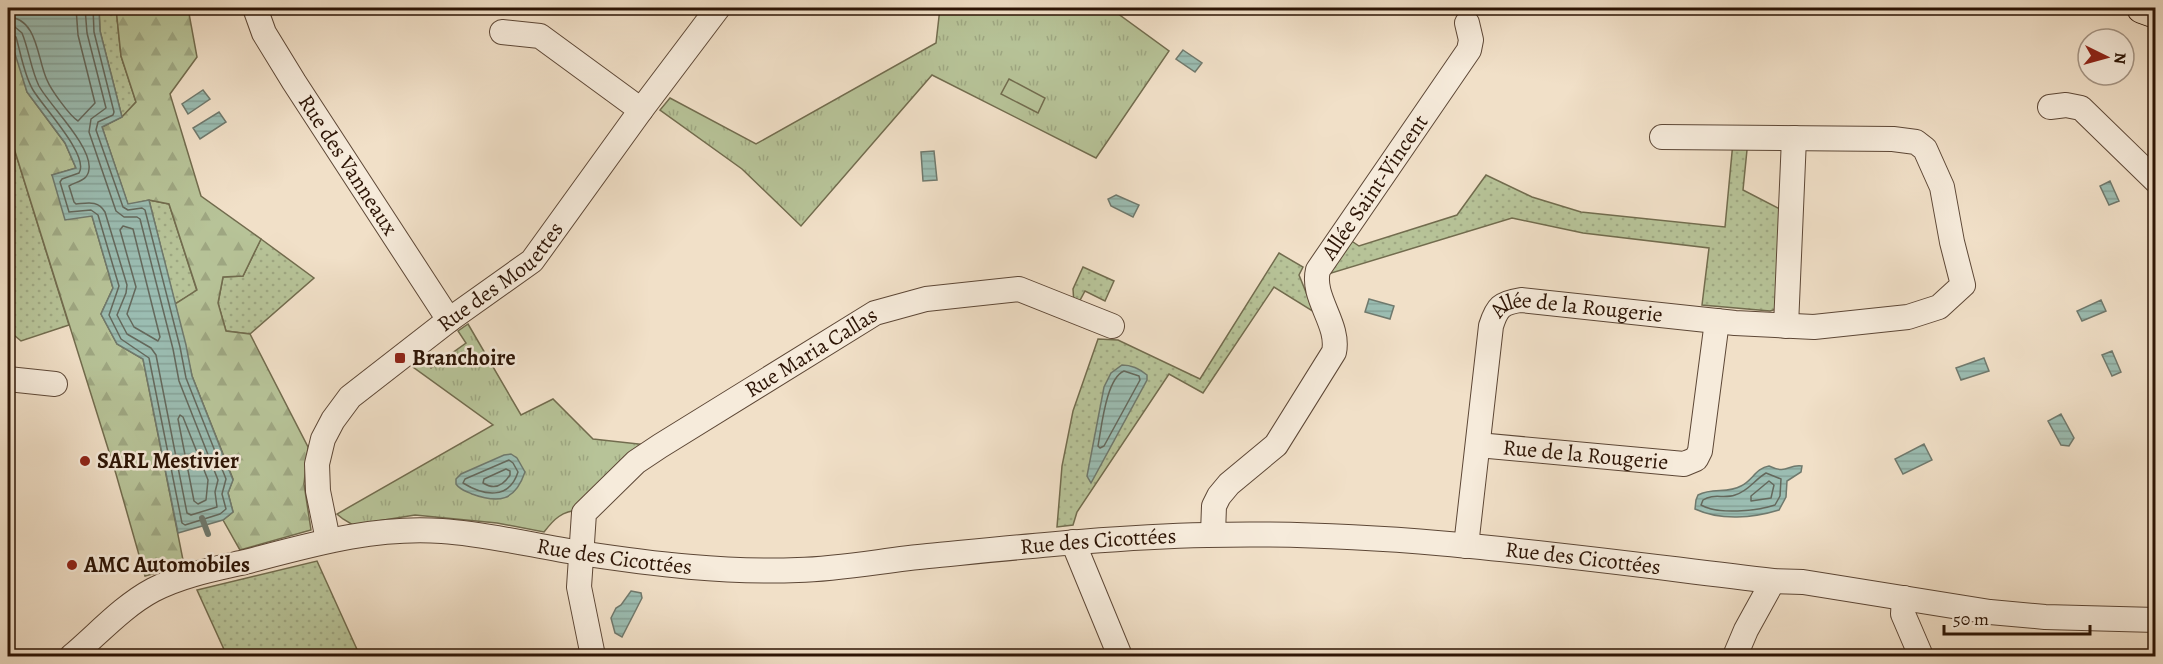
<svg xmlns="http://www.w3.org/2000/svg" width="2163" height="664" viewBox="0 0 2163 664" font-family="Alegreya,serif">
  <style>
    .grass { fill: url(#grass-dots); stroke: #726c4e; stroke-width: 1.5 }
    .forest { fill: url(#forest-firs); stroke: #726c4e; stroke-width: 1.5 }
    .park { fill: url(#park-tufts); stroke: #726c4e; stroke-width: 1.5 }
    .pitch { fill: #b7c398; stroke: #726c4e; stroke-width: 1.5 }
    .water { fill: url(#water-rules); stroke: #6f796d; stroke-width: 1.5 }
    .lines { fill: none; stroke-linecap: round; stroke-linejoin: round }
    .shore { stroke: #64685c; stroke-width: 1.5 }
    .stream { stroke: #6f796d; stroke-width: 6 }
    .minor-casing { stroke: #5d4736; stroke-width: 26 }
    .major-casing { stroke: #2c1405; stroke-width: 32 }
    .minor { stroke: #f6ebdb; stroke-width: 24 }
    .major { stroke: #f1e0c8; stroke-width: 30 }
    .poi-dot { fill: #8f2418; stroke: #f6ebdb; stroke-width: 2 }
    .labels { text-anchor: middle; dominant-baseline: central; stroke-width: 5; stroke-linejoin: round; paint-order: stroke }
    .street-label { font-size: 22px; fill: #2c1405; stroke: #f6ebdb }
    .poi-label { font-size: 22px; font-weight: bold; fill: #2c1405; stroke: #f6ebdb; text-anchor: start }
  </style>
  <defs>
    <pattern id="grass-dots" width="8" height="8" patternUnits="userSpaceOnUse" patternTransform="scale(1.5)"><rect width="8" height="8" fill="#b7c398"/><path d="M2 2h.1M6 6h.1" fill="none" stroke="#9ea782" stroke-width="1.8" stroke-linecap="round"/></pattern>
    <pattern id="forest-firs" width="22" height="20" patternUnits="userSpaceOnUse" patternTransform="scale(1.5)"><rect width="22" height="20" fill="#b7c398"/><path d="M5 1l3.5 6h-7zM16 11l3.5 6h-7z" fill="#9ea782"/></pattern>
    <pattern id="park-tufts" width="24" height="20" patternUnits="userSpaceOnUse" patternTransform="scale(1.5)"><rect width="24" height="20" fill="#b7c398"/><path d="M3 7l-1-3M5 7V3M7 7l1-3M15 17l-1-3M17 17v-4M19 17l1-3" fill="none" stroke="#9ea782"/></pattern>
    <pattern id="water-rules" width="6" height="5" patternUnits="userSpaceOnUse" patternTransform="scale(1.5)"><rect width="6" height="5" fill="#9bbdb2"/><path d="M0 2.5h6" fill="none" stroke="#86a298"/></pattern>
  </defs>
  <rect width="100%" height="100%" fill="#f1e0c8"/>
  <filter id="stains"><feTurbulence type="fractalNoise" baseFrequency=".00333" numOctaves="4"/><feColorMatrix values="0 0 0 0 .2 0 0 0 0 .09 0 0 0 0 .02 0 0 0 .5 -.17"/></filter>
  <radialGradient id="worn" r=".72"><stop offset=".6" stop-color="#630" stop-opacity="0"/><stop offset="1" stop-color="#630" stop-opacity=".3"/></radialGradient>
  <path class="grass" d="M99 8H116L121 56 136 102 122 117 100 31Z
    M8 129 69 325 21 341 8 330V148L10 145Z
    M1748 140 1743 190 1780 209 1777 309 1770 311 1702 305 1709 248 1583 233 1512 218 1325 275 1350 240 1359 246 1457 215 1486 175 1532 197 1581 212 1725 227 1733 142Z
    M149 200 169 204 197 291 175 304Z
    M261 239 314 278 250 334 226 331 218 303 223 277 243 276Z
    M1279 253 1303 267 1299 275 1314 312 1274 287 1203 393 1169 374 1077 512 1073 525 1057 527 1062 466 1073 411 1098 339 1118 340 1200 379Z
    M1083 267 1114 281 1105 301 1085 291 1078 304H1074L1073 289Z
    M317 561 360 656H227L197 590Z"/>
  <path class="forest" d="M116 8H188L197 57 170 94 201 196 261 239 243 276 223 277 218 303 226 331 250 334 308 447 304 484 311 530 240 550 223 520 233 512 228 493 233 479 192 376 175 304 197 290 169 204 149 200 128 205 102 127 122 117 136 102 121 56Z
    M8 26 27 92 65 143 76 168 52 175 92 216 113 288 101 314 117 344 143 359 184 565 145 576 116 474 8 129Z"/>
  <path class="park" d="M940 8H1110L1169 51 1096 158 932 75 801 226 742 169 660 110 670 98 756 144 936 43Z
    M468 324 521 415 553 399 593 439 648 445 579 510C562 511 554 519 544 532L497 523 415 515 353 525 343 519 337 514 493 425 413 367 422 356 431 368 466 343 458 331Z"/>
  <path class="pitch" d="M1009 79 1045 98 1038 113 1001 94Z"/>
  <path class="water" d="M8 8H99L100 31 122 117 102 127 128 204 149 200 186 345 192 376 233 480 228 493 233 512 223 520 178 533 143 359 117 344 101 314 113 288 92 216 65 220 52 175 76 168 65 143 27 92 10 38Z
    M1183 50 1202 63 1195 72 1176 59Z
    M203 90 210 99 188 114 182 104Z
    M219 112 226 122 200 139 193 128Z
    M934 151 937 180 923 181 921 152Z
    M2110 181 2119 201 2109 205 2100 186Z
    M1116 195 1139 205 1133 217 1111 206 1108 199Z
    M1369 299 1394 306 1390 319 1365 312Z
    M2101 300 2106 311 2082 321 2077 311Z
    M2112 351 2121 372 2112 376 2102 355Z
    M1984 358 1989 371 1961 380 1956 368Z
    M1122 365C1131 365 1140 369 1147 375V380L1091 483 1087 476 1104 387 1111 373Z
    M2061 414 2074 438 2069 446 2061 445 2048 421Z
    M1924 444 1932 460 1903 474 1895 459Z
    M511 454 517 458 525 472C515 501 499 504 472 494 466 491 460 490 456 484V479L461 474 504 455Z
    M1769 466C1788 475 1787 464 1802 466L1801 472 1787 481 1786 497 1779 510C1753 518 1721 521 1695 509L1696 500 1698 495C1713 487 1727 494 1741 486 1752 481 1756 468 1769 466Z
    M631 591 641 593 642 598 622 637 615 633 611 618 616 608 621 605Z"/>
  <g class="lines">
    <path class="shore" d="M8 17C38 18 37 59 47 80 51 90 70 116 78 121L95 103 78 35 76 8
      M8 26 15 27 22 33C29 50 31 70 39 86 50 106 92 146 89 169 88 181 77 181 69 186L74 202 76 204C88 203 98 200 105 212L127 285 126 293 117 315 127 334 151 348 156 355 187 513 191 515 217 507 215 492 218 480 179 381 173 349 140 219 137 217H124L116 211 89 132 91 119 106 108 87 33 85 8
      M8 33 12 34 16 37C21 54 24 75 33 90 43 107 90 156 79 173L62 179 60 182 69 212 91 210 98 215 119 286 109 315 121 339 149 358 182 523 185 525 220 514 226 509 222 494 226 479 186 378 180 347 145 210 142 208 128 210 123 207 96 130 98 122 113 115 114 112 94 32 93 8
      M123 226 133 229 160 337 158 341 134 327 127 314 136 287 120 230Z
      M1124 371 1139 376 1140 380 1104 446 1100 448 1098 446 1099 440C1102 423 1107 378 1124 371Z
      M180 415 183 417 208 480 206 500 198 504 194 501 178 419Z
      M509 460 513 463 518 472C509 500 484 496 463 483L465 479Z
      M506 469 510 471V475C503 486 494 490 483 483L484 479Z
      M1766 473 1781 479 1780 496 1775 505C1757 511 1718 515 1701 505L1703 500C1713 493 1724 499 1735 495 1749 491 1754 480 1766 473Z
      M1769 481 1774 485 1771 498 1751 501V496Z"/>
    <path class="stream" d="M202 518 208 534"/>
    <defs>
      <g id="minor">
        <path id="s1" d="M255 8 264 33 294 82 449 320"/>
        <path d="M502 32 540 36 641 110"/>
        <path d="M2050 107 2066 105 2081 108 2156 181"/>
        <path d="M1786 326 1794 138"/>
        <path d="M8 379 55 384"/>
        <path id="s2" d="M1478 445 1684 464 1696 459 1700 451 1717 321"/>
        <path id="s3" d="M1213 534 1214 506 1219 496 1229 484 1276 445 1334 352C1340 324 1311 298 1318 270L1469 50 1471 40 1467 23"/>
        <path id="s4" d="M328 540 318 491 317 464 323 439 333 420 350 397 449 320 532 261 641 110 718 8"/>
        <path d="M1073 542 1120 656"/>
        <path id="s5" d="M1466 546 1491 326C1497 307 1501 303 1521 300L1735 323 1814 327 1908 317 1939 307 1963 285 1952 242 1942 187 1925 149 1916 142 1893 139 1662 137"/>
        <path d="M1904 598 1903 614 1921 656"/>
        <path id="s6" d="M72 656C98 634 123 606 153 590 182 575 214 569 245 562 310 545 374 526 442 531 488 534 535 546 580 553 653 564 725 573 798 570 841 569 885 560 928 556 1021 547 1114 537 1207 535 1396 530 1585 559 1773 581L1803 582 1990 612 2045 617 2156 620"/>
        <path id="s7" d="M593 656 579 587 584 513 636 462 660 446 875 313 926 299 1019 289 1112 326"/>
        <path d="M1735 656 1746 630 1773 581"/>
      </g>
      <path id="major" d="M2142 8 2156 13"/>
    </defs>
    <use href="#minor" class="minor-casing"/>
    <use href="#major" class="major-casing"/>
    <use href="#minor" class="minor"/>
    <use href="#major" class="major"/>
  </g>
  <g class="poi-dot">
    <rect x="394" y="352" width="12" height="12" rx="3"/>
    <circle cx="85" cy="461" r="6"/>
    <circle cx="72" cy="565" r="6"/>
  </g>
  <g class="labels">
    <g class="street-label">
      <text stroke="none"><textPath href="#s1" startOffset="183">Rue des Vanneaux</textPath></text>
      <text stroke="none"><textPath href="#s3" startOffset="411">Allée Saint-Vincent</textPath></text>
      <text stroke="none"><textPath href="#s4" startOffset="346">Rue des Mouettes</textPath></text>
      <text stroke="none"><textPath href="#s5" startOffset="320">Allée de la Rougerie</textPath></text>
      <text stroke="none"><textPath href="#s7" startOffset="424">Rue Maria Callas</textPath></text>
      <text stroke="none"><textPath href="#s2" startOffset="108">Rue de la Rougerie</textPath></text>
      <text stroke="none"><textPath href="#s6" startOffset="1062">Rue des Cicottées</textPath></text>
      <text stroke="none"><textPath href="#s6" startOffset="576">Rue des Cicottées</textPath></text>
      <text stroke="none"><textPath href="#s6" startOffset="1548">Rue des Cicottées</textPath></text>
    </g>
    <g class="poi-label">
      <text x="412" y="358">Branchoire</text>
      <text x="97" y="461">SARL Mestivier</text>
      <text x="84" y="565">AMC Automobiles</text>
    </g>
  </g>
  <rect width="2163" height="664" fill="none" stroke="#f1e0c8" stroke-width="30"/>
  <rect x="9" y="9" width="2145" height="646" fill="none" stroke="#2c1405" stroke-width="3"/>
  <rect x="15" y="15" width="2133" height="634" fill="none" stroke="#2c1405" stroke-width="1.5"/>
  <g transform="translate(2106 57) rotate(95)"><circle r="28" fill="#f6ebdb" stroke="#a59585" stroke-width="1.5"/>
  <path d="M0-4.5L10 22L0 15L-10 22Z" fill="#8f2418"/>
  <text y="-9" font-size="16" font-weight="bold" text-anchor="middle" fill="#2c1405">N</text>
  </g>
  <path d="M1944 625v9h146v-9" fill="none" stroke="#2c1405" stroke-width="3"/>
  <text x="1953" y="625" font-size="18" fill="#2c1405" stroke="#f6ebdb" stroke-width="4.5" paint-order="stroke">50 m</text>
  <rect width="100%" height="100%" filter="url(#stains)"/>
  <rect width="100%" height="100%" fill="url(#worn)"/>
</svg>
